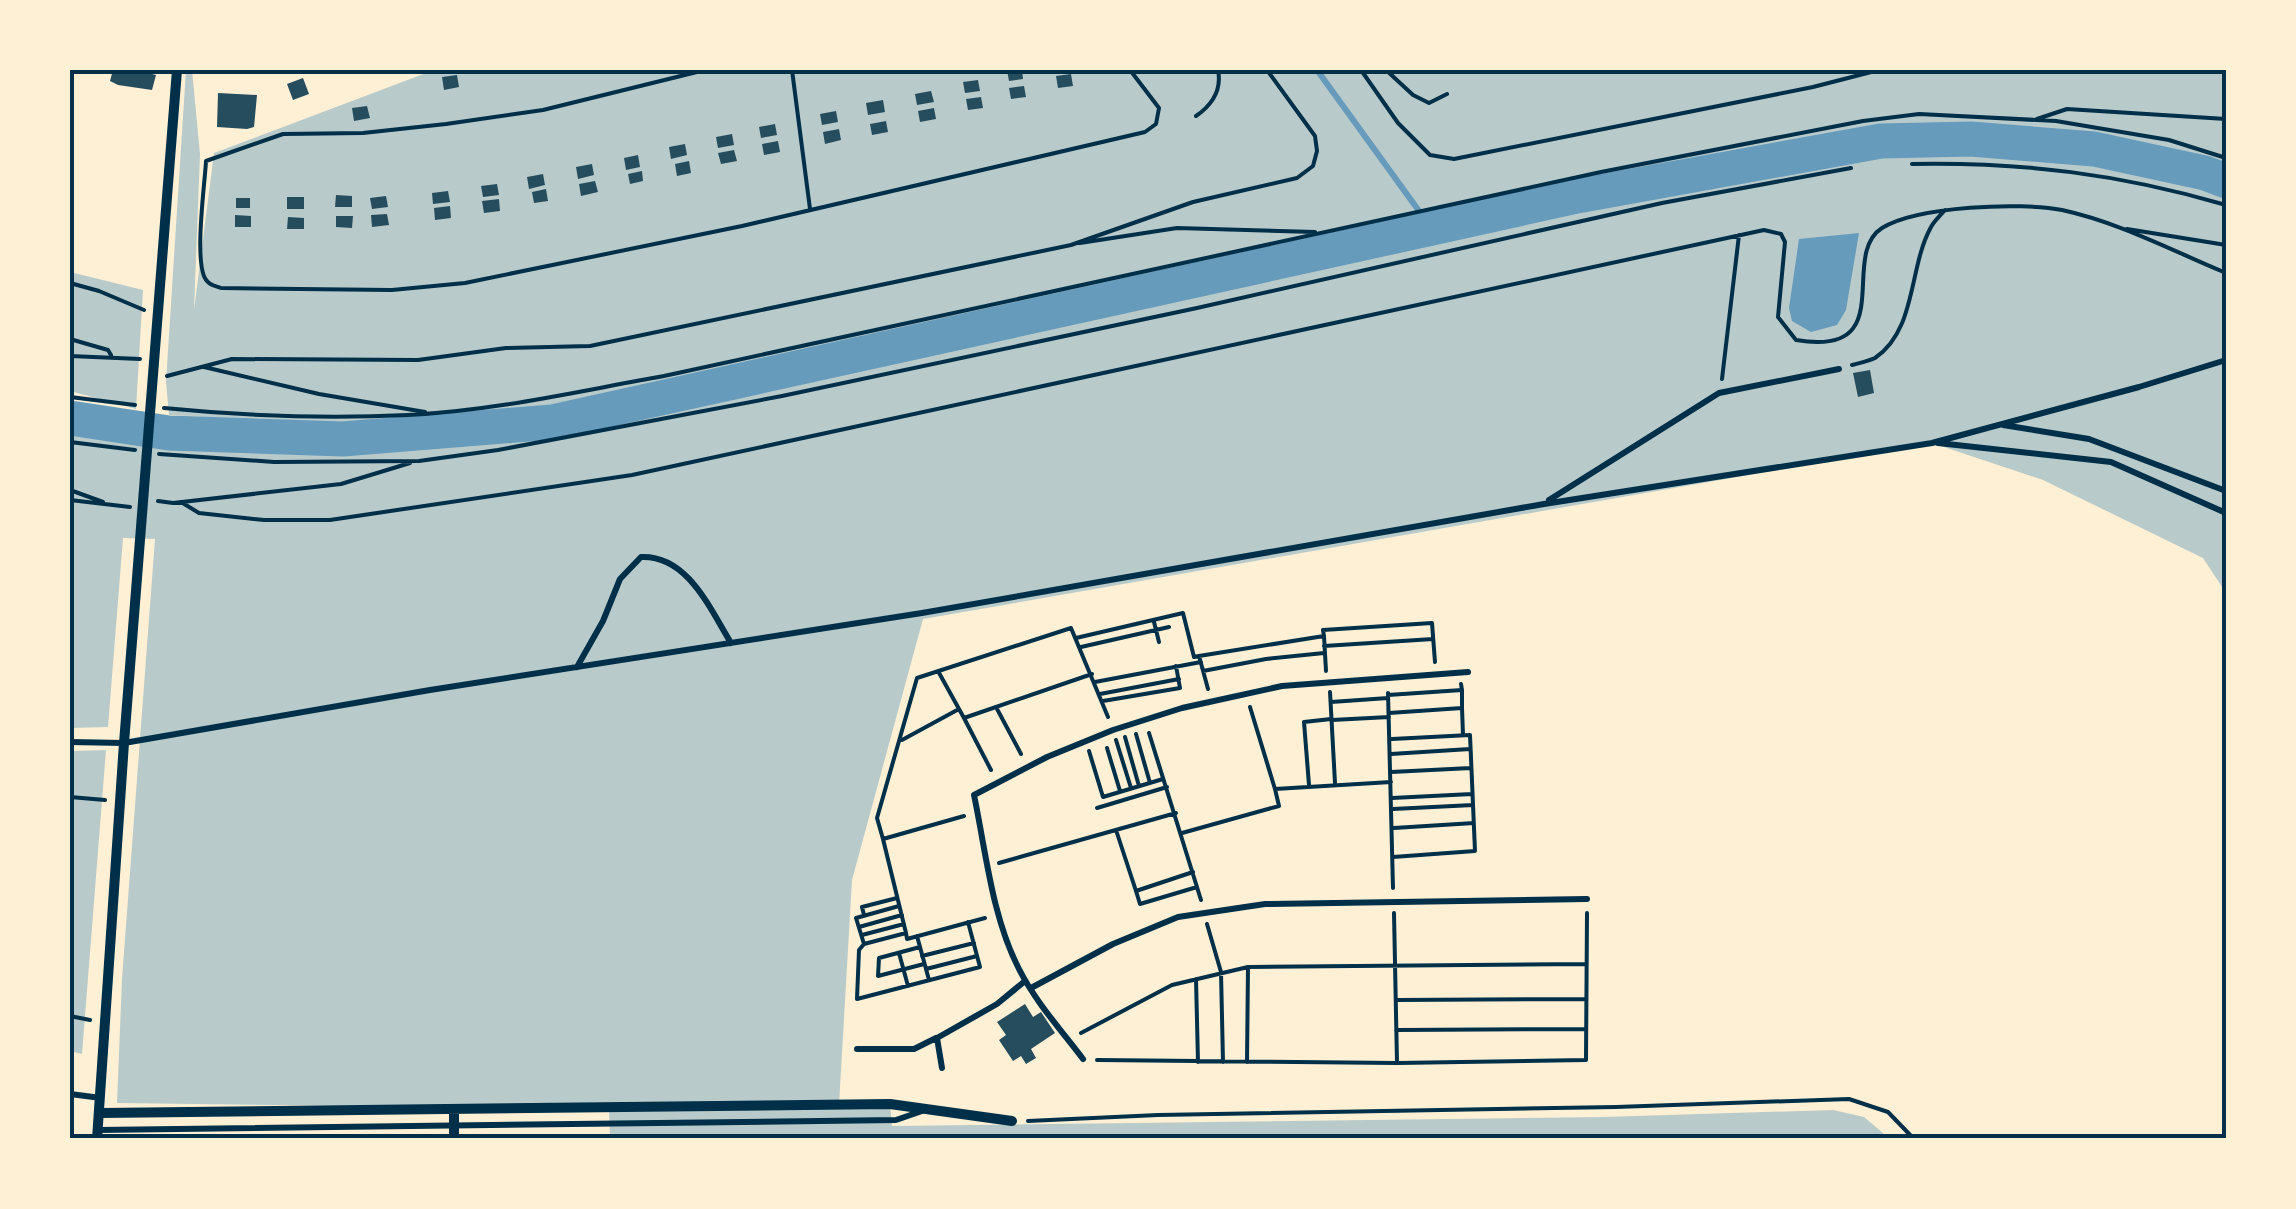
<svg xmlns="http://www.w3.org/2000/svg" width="2296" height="1209" viewBox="0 0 2296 1209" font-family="'Work Sans',sans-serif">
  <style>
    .green { fill: #b9caca }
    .water { fill: #669bbc }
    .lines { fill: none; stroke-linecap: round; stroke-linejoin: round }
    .stream { stroke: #669bbc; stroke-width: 6 }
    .river { stroke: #669bbc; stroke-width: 35 }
    .building { fill: #264d5e }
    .path { stroke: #003049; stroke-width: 4 }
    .service { stroke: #003049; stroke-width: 6 }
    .minor { stroke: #003049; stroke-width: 10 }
    .neatline { fill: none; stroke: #003049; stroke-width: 4 }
  </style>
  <rect width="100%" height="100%" fill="#fdf0d5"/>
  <path class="green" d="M186 70H192L200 154 194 310 214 153 434 70H2226V593L2203 558 2043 480 1932 443 923 619 852 880 839 1105 890 1104 892 1126 1603 1117 1833 1110 1864 1117 1890 1139H610L609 1109 117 1103 122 979 155 539 123 538 108 727 70 728V418C194 442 321 441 447 430L169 415 166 382Z
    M70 272 143 290 136 409 70 391Z
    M106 750 82 1054 70 1051V751Z"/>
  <path class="water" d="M1859 233 1846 310 1837 325 1811 332 1792 321 1789 308 1799 239Z"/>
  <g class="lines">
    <path class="stream" d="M1317 70 1432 229"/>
    <path class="river" d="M70 418 169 433 343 439 552 422 1577 196 1881 141 1971 139 2094 149 2205 173 2226 181"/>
  </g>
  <path class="building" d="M113 70H136L156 75 152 90 118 85 110 81Z
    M1007 70H1022L1023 79 1009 81Z
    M1071 74 1073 86 1058 88 1056 76Z
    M457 75 459 87 444 90 442 77Z
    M303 78 309 94 293 100 287 84Z
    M978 80 980 91 965 93 963 82Z
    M1024 86 1026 97 1011 99 1009 88Z
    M931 91 934 102 917 105 915 94Z
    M218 93 257 95 254 127 247 129 217 127Z
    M981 97 983 108 968 110 966 99Z
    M883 100 885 112 868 115 866 103Z
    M367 106 370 118 354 121 352 108Z
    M934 108 936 119 920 122 918 111Z
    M836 111 838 122 822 125 820 114Z
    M886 121 888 132 872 135 870 124Z
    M775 124 777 135 761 138 759 127Z
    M839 129 841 140 825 144 823 132Z
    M732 134 734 145 718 148 716 137Z
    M778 141 780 152 764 155 762 144Z
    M685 144 687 155 671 159 669 147Z
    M734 150 737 161 721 164 718 153Z
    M638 155 640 167 626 170 624 158Z
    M689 161 691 173 677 176 675 164Z
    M592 164 594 175 578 179 576 167Z
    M642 171 643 181 630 184 628 174Z
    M543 174 545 185 529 189 527 177Z
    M595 181 598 192 581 196 579 184Z
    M497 184 499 195 483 197 481 186Z
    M546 189 548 201 534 203 532 192Z
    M448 191 450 202 433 204 432 193Z
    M336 195 352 196V207H335Z
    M386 196 388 207 372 209 370 198Z
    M287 197H304V209H287Z
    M236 198H250V208H236Z
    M499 199 500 211 484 213 482 201Z
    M450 206 451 218 435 220 434 208Z
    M387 214 389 225 372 227 371 215Z
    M235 215 251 216V227H235Z
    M336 216H353L352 228 336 227Z
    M288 217 304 218V229H287Z
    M1870 370 1874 393 1858 397 1853 373Z
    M1025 1004 1033 1017 1041 1012 1055 1033 1031 1049 1036 1058 1026 1064 1021 1056 1013 1061 999 1040 1006 1035 997 1022Z"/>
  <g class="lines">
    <path class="path" d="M705 70 543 110 446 124 363 133 283 134 206 161C205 183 193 267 207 281 211 286 216 286 221 288L392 290 465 283 742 226 1145 132 1156 124 1159 108 1130 70
      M792 70 810 209
      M1361 70 1398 123 1430 155 1454 159 1813 87 1879 70
      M1386 70 1413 95 1429 103 1447 94
      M1196 116C1212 105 1222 90 1218 70
      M2037 119 2067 109 2226 119
      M1912 164C2023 162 2120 174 2226 205
      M2127 229 2226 245
      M1080 243 1177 228 1315 232
      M70 283 99 291 144 310
      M70 339 108 350 111 355
      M70 356 140 359
      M1852 365C1859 363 1869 361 1875 358 1916 331 1909 268 1930 229 1933 222 1940 216 1945 210
      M204 367 319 394 425 412
      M167 376 232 359 418 360 506 348 590 346 1071 245 1193 202 1297 178 1313 166 1317 151 1315 136 1267 70
      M1722 379 1739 235
      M70 397 135 405
      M164 408C245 416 326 419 408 415 494 411 579 391 664 376L1601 172 1863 121 1919 114 2056 121 2169 140 2226 158
      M70 442 135 450
      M159 454 274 462 419 461 498 450 782 396 1197 308 1662 203 1851 168
      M70 490 103 502
      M70 500 130 507
      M158 501 173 503 341 484 410 463
      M181 502 199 513 264 520H330L632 475 1764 230 1781 234 1785 242 1778 317 1796 340C1901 358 1838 256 1882 228 1918 206 2021 202 2062 210 2118 222 2173 251 2226 273
      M1154 622 1159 642
      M1324 636 1326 671
      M1076 638 1183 613 1194 657 1199 656 1208 689
      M1324 646 1433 639
      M1081 647 1169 627
      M1199 656 1324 636 1323 630 1432 623 1435 662
      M938 671 964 718
      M1203 671 1266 659 1324 653
      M1095 682 1201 662
      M1462 690V708
      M1330 692 1335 783
      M1388 693 1393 888
      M1100 694 1179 679
      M1388 695 1462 690 1461 684
      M1103 701 1180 688 1176 666
      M1331 702 1388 698
      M996 707 1021 754
      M1250 707 1275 789
      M1389 713 1462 708 1463 735
      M1332 720 1389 717
      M1149 733 1201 900
      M1136 734 1150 783
      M1125 737 1139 786
      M1392 739 1470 735 1475 851 1393 857
      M902 740 959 709
      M1116 740 1131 788
      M1107 748 1120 791
      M1089 751 1103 797 1163 779
      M1391 754 1470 749
      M991 770 964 718 1092 674
      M1391 772 1471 768
      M1309 785 1304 722 1331 719
      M70 797 105 800
      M1392 798 1472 794
      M1097 808 1167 787
      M1393 809 1473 805
      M1394 828 1474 823
      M1116 830 1136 891 1193 872
      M1182 833 1279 806 1275 789 1391 782
      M883 839 877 818 917 678 1071 628 1108 717
      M999 863 1176 813
      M1136 891 1140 904 1197 887
      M899 906 856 918 864 944 859 950 857 999 980 967 968 922
      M1394 913 1397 1063
      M864 915 862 907 897 898
      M1207 924 1221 972 1223 1062
      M859 927 902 915
      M906 933 883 839 964 816
      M862 935 904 924
      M917 936 929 980
      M864 944 906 933 907 939 985 918
      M920 947 879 958 878 976 924 964
      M899 953 908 986
      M922 956 974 943
      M926 969 977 956
      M1196 979 1198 1062
      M1396 1000 1586 999
      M70 1016 90 1020
      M1396 1030 1586 1029
      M1081 1033 1172 985 1248 967 1586 964
      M1097 1060 1397 1063 1586 1060 1587 913
      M1247 1062 1248 967
      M1028 1121 1158 1115 1616 1107 1849 1099 1888 1112 1914 1139"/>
    <path class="service" d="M2003 425 2089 439 2226 491
      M1938 443 2111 462 2226 513
      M1549 500 1719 393 1839 369
      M577 667 603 621 620 579 641 557C687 555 709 607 731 643
      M70 742 124 743 430 690 922 613 1544 504 1932 443 2139 387 2226 360
      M1031 988 1113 944 1178 917 1265 904 1587 899
      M857 1049H914L936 1038
      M1083 1059C1061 1030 1035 1001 1019 969 992 917 986 852 974 795L1047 757 1113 730 1182 708 1282 686 1468 672
      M942 1068 937 1038 997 1004 1025 981
      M70 1094 101 1098
      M98 1130 896 1120 922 1111"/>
    <path class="minor" d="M454 1109V1139
      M100 1113 890 1104 1012 1121
      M97 1139 124 743 177 70"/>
  </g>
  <rect width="2296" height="1209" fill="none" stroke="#fdf0d5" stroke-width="145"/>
  <rect x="72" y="72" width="2152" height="1064" class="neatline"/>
</svg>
